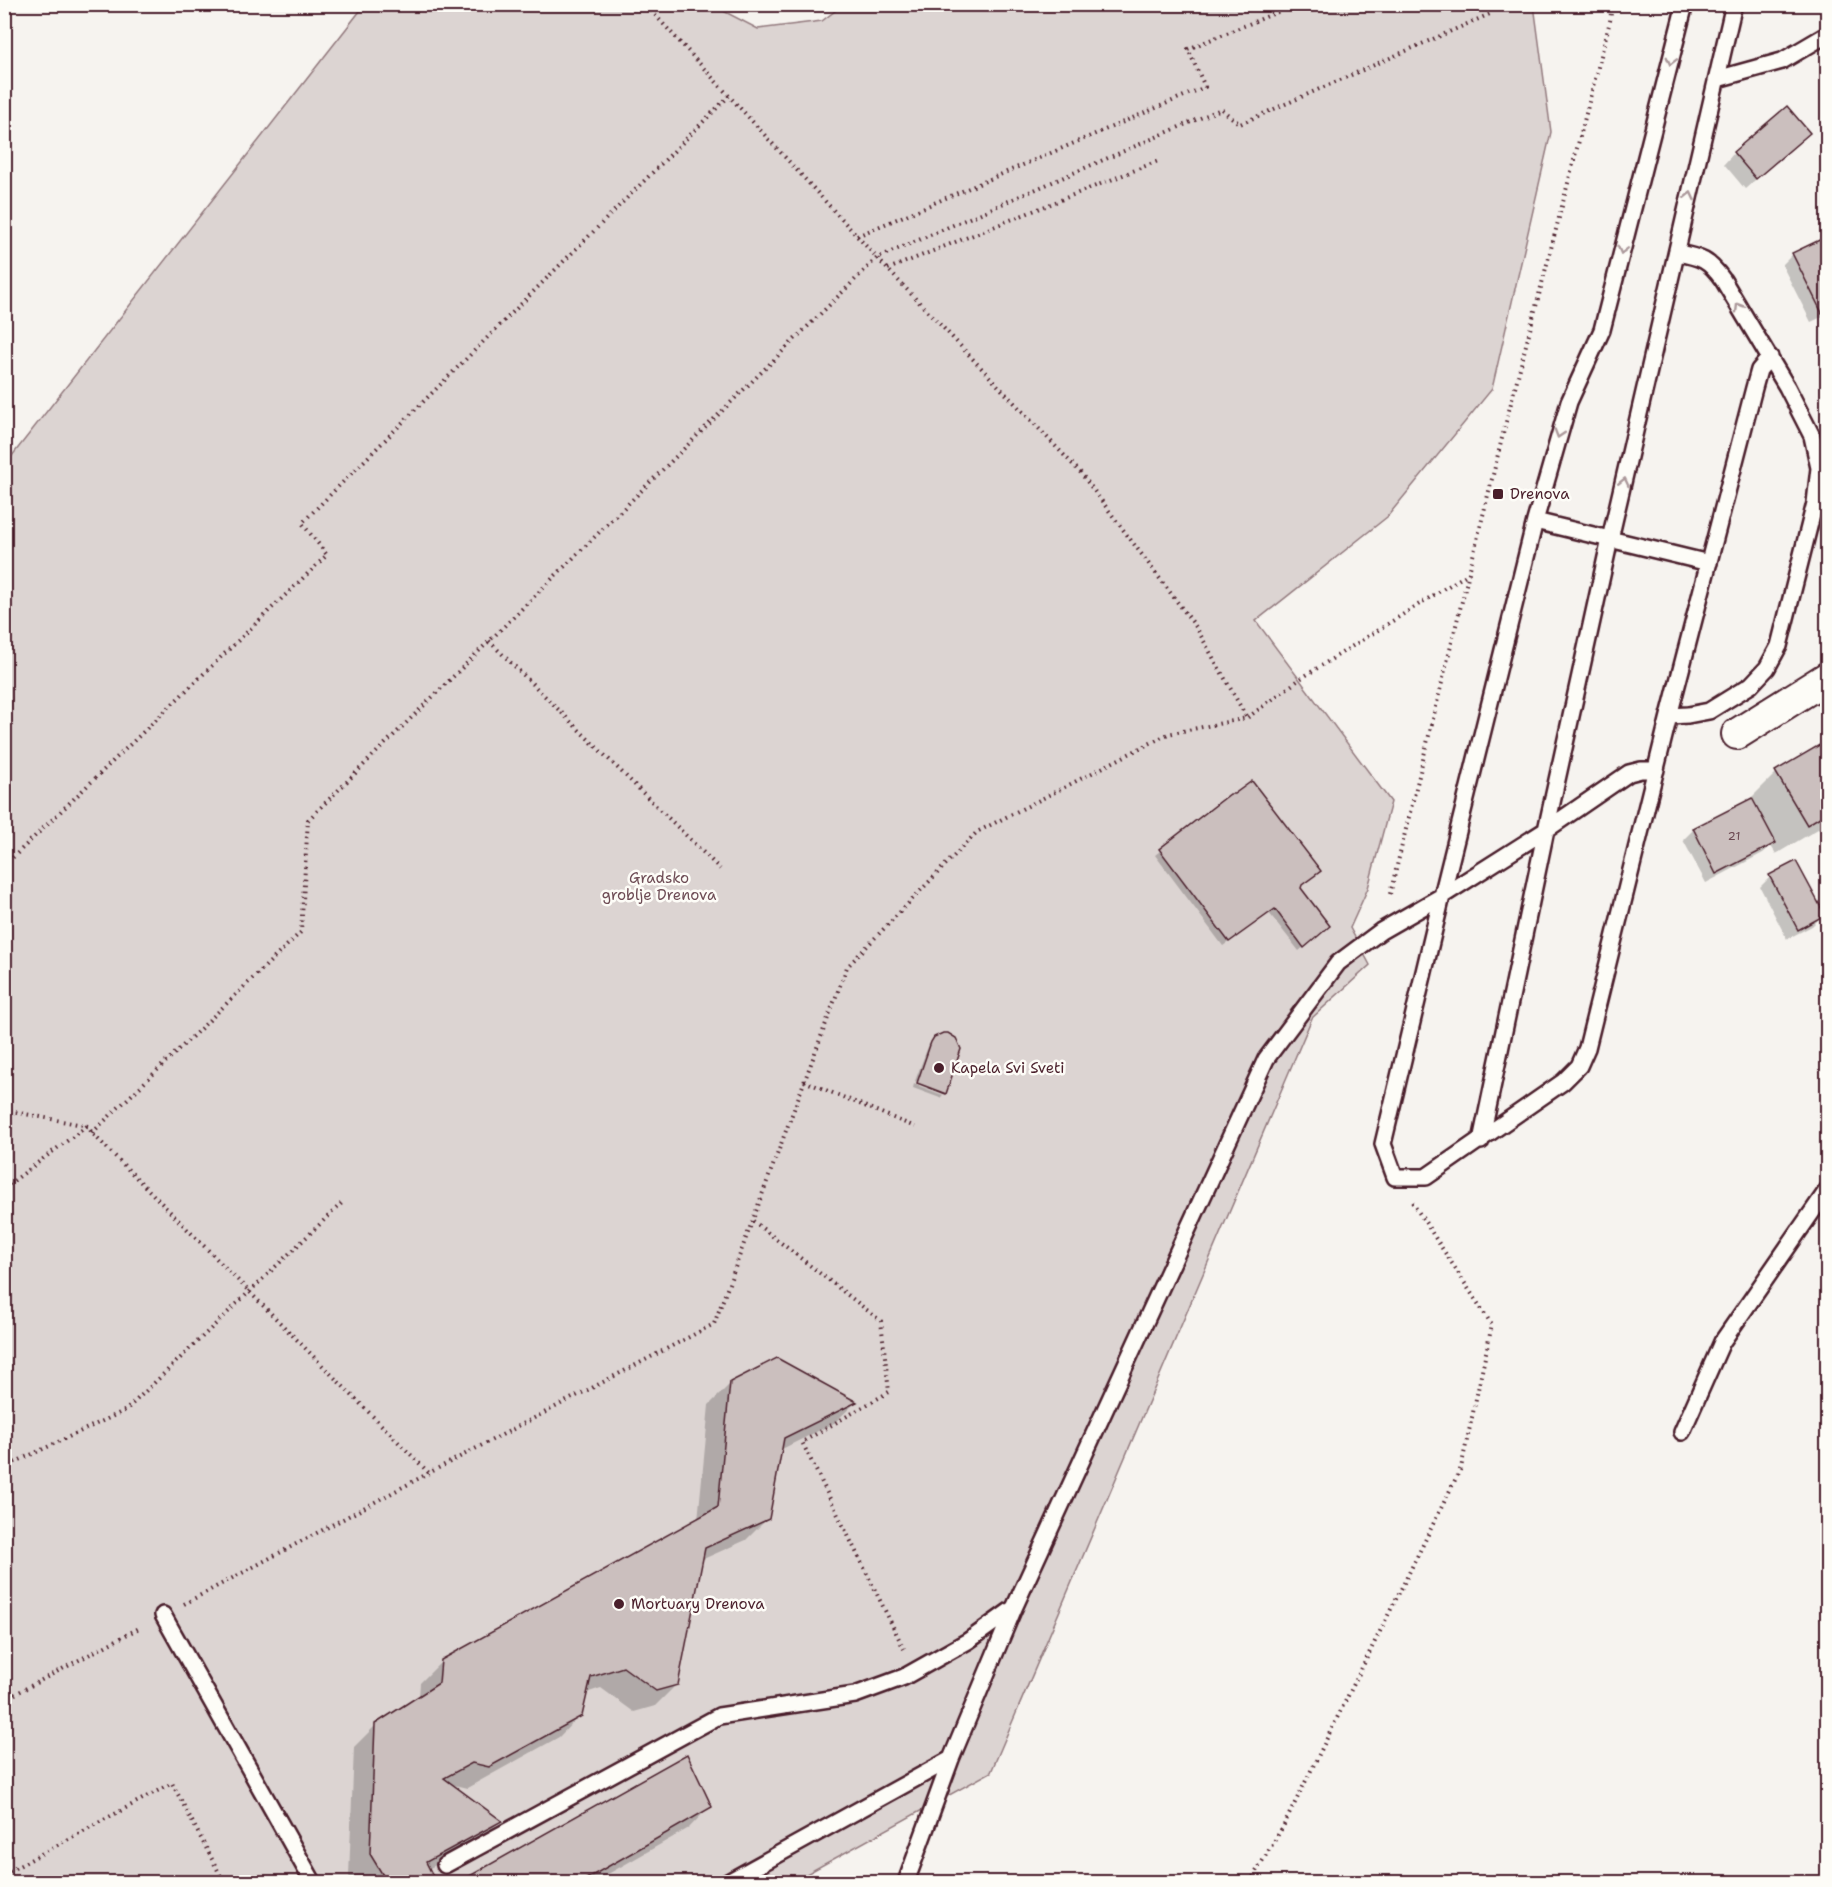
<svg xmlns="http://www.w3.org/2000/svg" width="1832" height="1887" viewBox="0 0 1832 1887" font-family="'Shantell Sans',sans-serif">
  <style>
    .green { fill: #dcd4d2; stroke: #937a7e; stroke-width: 1.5 }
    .shadow { fill: #0003 }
    .building { fill: #cbbfbe; stroke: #4a1f2b; stroke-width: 1.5 }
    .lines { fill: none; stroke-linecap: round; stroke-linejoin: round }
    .lane-casing { stroke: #4a1f2b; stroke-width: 20 }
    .street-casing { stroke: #4a1f2b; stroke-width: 34 }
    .path { stroke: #4a1f2b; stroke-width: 4; stroke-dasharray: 1.5 4.5; stroke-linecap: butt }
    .lane { stroke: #fdfcf7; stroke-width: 15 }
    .street { stroke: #fdfcf7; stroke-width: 30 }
    .oneway { stroke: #ac999b }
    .poi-dot { fill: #4a1f2b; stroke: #fdfcf7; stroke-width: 2 }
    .labels { text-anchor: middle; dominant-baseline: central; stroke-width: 5; stroke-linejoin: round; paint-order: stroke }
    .number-label { font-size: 12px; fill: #6a4750 }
    .poi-label { font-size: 15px; fill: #4a1f2b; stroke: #fdfcf7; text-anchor: start }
    .park-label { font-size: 15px; fill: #6e4c55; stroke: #fdfcf7 }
  </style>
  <rect width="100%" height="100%" fill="#f6f3ef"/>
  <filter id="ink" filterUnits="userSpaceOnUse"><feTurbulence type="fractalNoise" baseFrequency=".0167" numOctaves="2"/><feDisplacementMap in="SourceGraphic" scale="12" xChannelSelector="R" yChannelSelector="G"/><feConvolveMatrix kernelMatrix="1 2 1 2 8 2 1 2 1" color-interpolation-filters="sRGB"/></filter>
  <g filter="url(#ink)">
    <path class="green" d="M844 4 1534 5 1551 132 1492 389 1387 517 1256 621 1391 802 1368 888 1350 928 1370 965 1312 1018 991 1772 792 1882H5L4 466 360 11 377 5H712L758 29 822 21Z"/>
    <path class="shadow" d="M1808 133 1745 189 1724 164 1734 153Z
      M1828 237V314L1811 322 1782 265 1793 254Z
      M1828 742V823L1776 854 1771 846 1763 853 1706 883 1683 840 1694 829 1747 802 1776 773Z
      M1231 795 1314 876 1300 887 1323 931 1299 951 1269 913 1223 946 1155 855Z
      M1770 877 1823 915 1812 926 1787 939 1760 887Z
      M934 1039 945 1093 944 1094V1092L915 1081 929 1044Z
      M914 1084 943 1095 940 1098 913 1088Z
      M731 1383 855 1403 834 1423 780 1450 768 1518 746 1540 701 1560 677 1684 655 1706 634 1712 601 1688 586 1693 580 1715 559 1737 467 1788 450 1784 500 1821 479 1842 428 1869 434 1882H353L349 1876 354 1747 376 1725 419 1698 420 1683 442 1661 698 1520 709 1405Z
      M686 1756 710 1806 689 1828 594 1882H462Z"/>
    <path class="building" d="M1787 106 1810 133 1756 179 1733 152Z
      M1828 236V310L1822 313 1792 253Z
      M1828 740V812L1807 825 1775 771Z
      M1252 781 1321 871 1302 885 1301 888 1330 926 1304 948 1275 909 1229 942 1159 849 1230 794H1234Z
      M1752 798 1776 843 1716 874 1693 828Z
      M1796 861 1825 915 1798 930 1769 875Z
      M943 1033H948L956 1038 961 1049 946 1094 917 1083 931 1042 934 1037Z
      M777 1358 857 1402 784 1438 769 1519 705 1548 678 1685 656 1691 623 1667 591 1677 582 1716 489 1767 472 1763 444 1778 502 1821 426 1862 436 1882H387L370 1854 375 1724 439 1683 441 1660 718 1507 730 1382Z
      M687 1754 712 1807 581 1882H459Z"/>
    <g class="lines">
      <defs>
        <path id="lane" d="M1685 4 1602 330 1569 402 1535 521 1442 896 1383 1144 1395 1177H1426L1563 1082 1579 1066 1587 1048 1669 716 1754 388 1759 370 1770 357
          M1717 79 1782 61 1828 34
          M1535 521 1709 563
          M1669 716 1688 715 1709 711 1751 685 1767 668 1779 646 1815 503 1819 468 1812 436 1787 387 1723 280C1709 260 1701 257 1677 253
          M1481 1141 1546 830 1610 539 1734 4
          M1682 1432 1722 1342 1828 1189
          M163 1615 313 1882
          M445 1865 719 1716 855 1695 904 1677 968 1641 1014 1608 1266 1059 1338 963 1381 931 1442 896 1546 830 1629 773 1641 770H1656
          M728 1882 951 1759
          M906 1882 951 1759 1014 1608"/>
        <path id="street" d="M1737 734 1828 677"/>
      </defs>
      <use href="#lane" class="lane-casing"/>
      <use href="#street" class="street-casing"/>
      <path class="path" d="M647 6 877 258 1080 472 1196 627 1247 718
        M857 236 1205 87 1188 49 1297 4
        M888 269 1158 161
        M489 641 720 869
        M4 866 327 555 302 523 729 96
        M1390 894 1505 426 1610 21 1612 4
        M804 1081 915 1127
        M4 1110 88 1126 92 1133 429 1473
        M92 1133 301 932 308 820 877 258 1221 109 1240 124 1490 14
        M4 1188 87 1126
        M753 1221 881 1321 889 1392 802 1442 904 1649
        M4 1464 7 1466 126 1410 343 1202
        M184 1604 429 1473 714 1324 847 967 977 832 1168 734 1247 718 1300 679 1469 573
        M4 1700 141 1627
        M4 1874 172 1783 224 1882
        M1250 1882 1285 1823 1461 1468 1492 1325 1412 1202"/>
      <use href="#lane" class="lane"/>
      <use href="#street" class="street"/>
    </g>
    <defs><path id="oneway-chevron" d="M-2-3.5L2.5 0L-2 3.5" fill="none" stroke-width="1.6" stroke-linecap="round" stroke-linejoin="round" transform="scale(1.5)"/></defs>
    <g class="oneway">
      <use href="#oneway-chevron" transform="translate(1671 61) rotate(104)"/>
      <use href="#oneway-chevron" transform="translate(1690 196) rotate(-77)"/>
      <use href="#oneway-chevron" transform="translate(1622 250) rotate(104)"/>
      <use href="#oneway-chevron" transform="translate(1739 307) rotate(-121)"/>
      <use href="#oneway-chevron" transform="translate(1559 434) rotate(107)"/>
      <use href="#oneway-chevron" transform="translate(1624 482) rotate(-77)"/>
    </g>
  </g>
  <g class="poi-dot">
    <rect x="1492" y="488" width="12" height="12" rx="3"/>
    <circle cx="939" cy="1068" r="6"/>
    <circle cx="619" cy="1604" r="6"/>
  </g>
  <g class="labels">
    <g class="number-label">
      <text x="1734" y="836">21</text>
    </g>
    <g class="poi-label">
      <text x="1510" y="494">Drenova</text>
      <text x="951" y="1068">Kapela Svi Sveti</text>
      <text x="631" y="1604">Mortuary Drenova</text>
    </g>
    <g class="park-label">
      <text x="659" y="878">Gradsko<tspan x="659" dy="17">groblje Drenova</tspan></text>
    </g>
  </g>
  <rect width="1832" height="1887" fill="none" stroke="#fdfcf7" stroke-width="24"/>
  <rect x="12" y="12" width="1808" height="1863" fill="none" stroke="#4a1f2b" stroke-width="2" filter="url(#ink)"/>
</svg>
